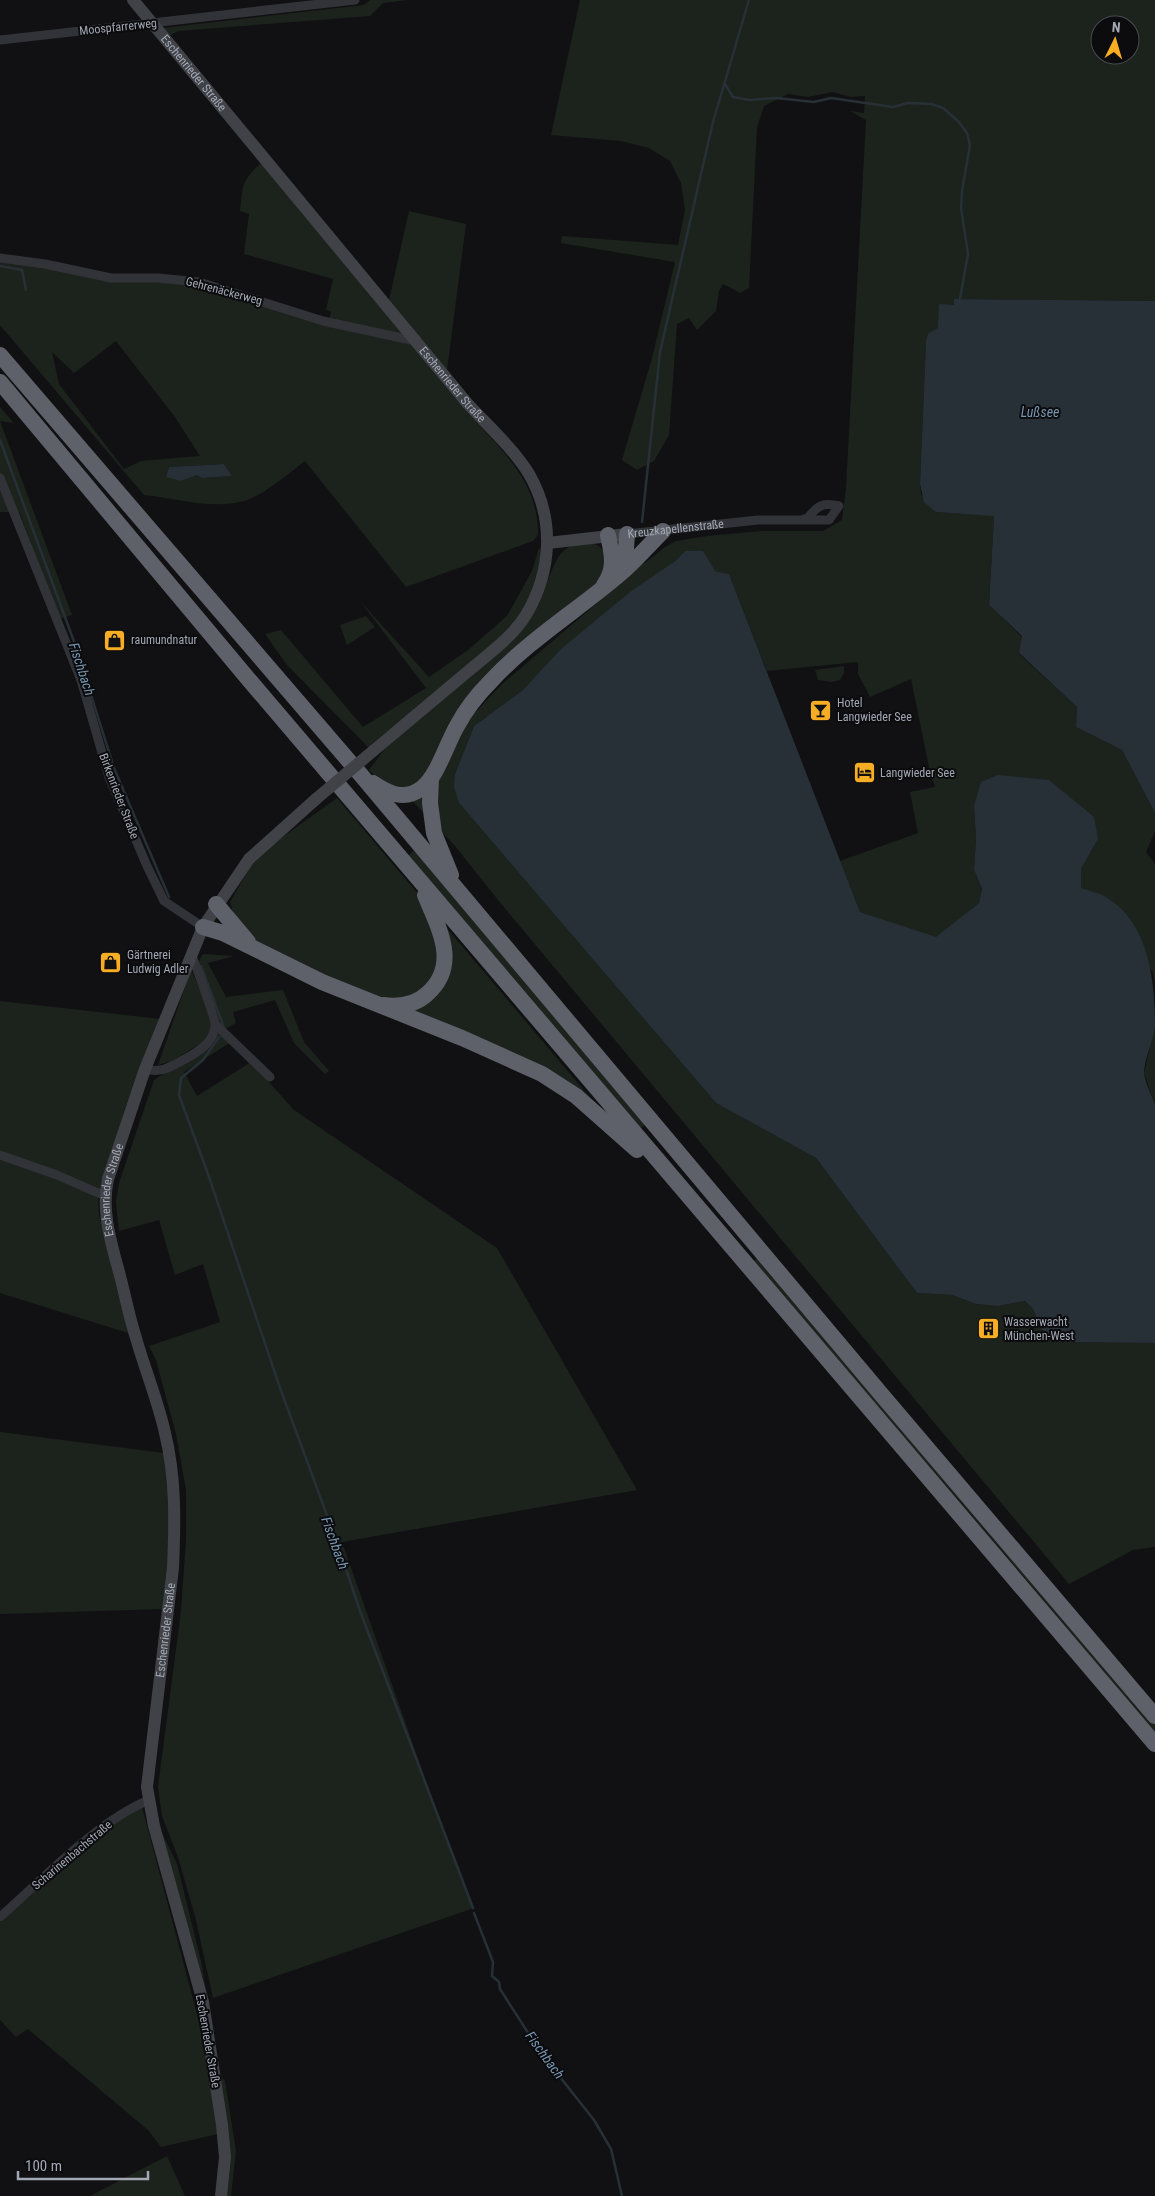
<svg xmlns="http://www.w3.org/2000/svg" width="1155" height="2196" viewBox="0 0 1155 2196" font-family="'Roboto Condensed',sans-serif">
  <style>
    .green { fill: #1c231c; fill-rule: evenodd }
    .water { fill: #273037 }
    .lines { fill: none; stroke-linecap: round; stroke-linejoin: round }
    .stream { stroke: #273037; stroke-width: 2.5 }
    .street { stroke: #323338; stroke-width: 9 }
    .secondary { stroke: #404248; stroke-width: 12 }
    .highway { stroke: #5e6169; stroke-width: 16 }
    .secondary-bridge { stroke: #404248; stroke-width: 12 }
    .labels { text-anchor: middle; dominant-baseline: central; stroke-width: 4; stroke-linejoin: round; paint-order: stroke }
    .street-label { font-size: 12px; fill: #a2a8b4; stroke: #0c0c0e }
    .poi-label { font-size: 12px; fill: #a2a8b4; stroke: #0c0c0e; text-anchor: start }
    .water-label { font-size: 14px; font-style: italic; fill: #7797b1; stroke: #0c0c0e }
  </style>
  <rect width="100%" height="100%" fill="#111113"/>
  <path class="green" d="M370 0H408L383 3 370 16 178 31 169 36 163 28 364 5Z
    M580 0H1155V301L955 299C953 314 937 330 926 341L920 484 921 494 936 512 994 515 989 605 1022 637 1019 654 1077 707 1076 727 1122 750 1155 813V831L1146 852 1155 864V984L1153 973 1106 897 1081 888V869L1098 839 974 806 976 839 974 870 982 890 979 903 936 938 860 912 840 861 918 833 910 792 935 787 930 772 911 679 870 697 858 674V662L767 671 729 574 715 571 685 551 674 562 541 673 523 690 474 726 455 774 459 803 716 1103 816 1158 917 1293 952 1295 976 1304 998 1306 1025 1301 1033 1309 1041 1328 1054 1342 1155 1343V1547L1133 1550 1069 1584 498 900 455 846 401 789 380 782 369 770 390 742 531 617C536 607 541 598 545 588 554 566 559 540 590 543 607 545 607 562 608 574L513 656 473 715 502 684 622 582 640 559 645 563 665 547 676 541 707 536 761 531H823L842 520 846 488 866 120 850 111 864 113 865 96 851 97 832 92 808 97 788 94 764 106 757 127 749 288 740 293 723 284 719 291 716 311 697 330 689 318 677 324 669 435 654 461 637 470 622 460 652 358 675 262 561 243 562 236 678 245 685 210 681 183 670 161 649 148 621 141 551 135ZM1100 25H1130V55H1100Z
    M261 163 405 335 329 320 331 312 326 310 333 279 244 254 249 214 240 211C243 186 241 181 261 163Z
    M409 211 466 224 447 370 389 300Z
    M0 262 184 282 409 344 413 346C431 368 448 391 467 412 500 449 539 481 538 535L533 541 406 587 305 461C288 474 264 495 244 501 212 510 176 498 144 495L0 325ZM116 341 175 417 200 456 141 461 124 469 59 384 52 352 74 373ZM224 464 232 476 202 478 197 475 181 481 166 476 169 467Z
    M0 407 14 423 0 421 72 615 60 619 19 512H0Z
    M539 548 543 555 540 572 521 616 504 636 368 747 287 665 265 634 281 630 363 727 426 688 360 601 429 677 468 650 507 616 532 571Z
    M366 616 375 627 347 645 340 625Z
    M844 666V673L840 680 832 682 818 680 815 670Z
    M337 798 604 1114 554 1077 280 960 259 945 234 917 230 902 250 867 270 846Z
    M416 848 648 1123 639 1129 408 856Z
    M203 954 234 956 208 963 226 997 283 990 304 1042 329 1071 325 1074 294 1043 275 1000 233 1012 236 1023 225 1029 234 1040 184 1072 197 1096 251 1062 294 1110 497 1248 637 1490 342 1542 443 1830 474 1908 213 1998 196 1920 178 1857 162 1816 158 1787 181 1611 186 1540V1490L176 1434 156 1360 149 1346 220 1322 203 1264 175 1275 159 1220 119 1231 116 1202 119 1183 154 1080 192 1056 218 1024 197 964Z
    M191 970 208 1006 213 1026 203 1042 172 1061 158 1065Z
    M0 1001 160 1019 126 1106 98 1196 99 1214 128 1333 0 1293Z
    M1155 1026V1105L1144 1073Z
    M758 1257 1155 1724V1732L969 1512 753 1262Z
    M0 1432 164 1453 171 1509 165 1609 0 1614Z
    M142 1807 202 2033 218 2134 161 2147 148 2130 28 2029 16 2037 0 2020V1922L88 1842 131 1811Z
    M161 1831 177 1864 201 1961 206 1990Z
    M221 2076 225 2081 236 2151 231 2196H224Z
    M167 2156 185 2196H90Z"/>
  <path class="water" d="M954 299 1155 301V813L1122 750 1076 727 1077 707 1019 653 1022 636 989 605 994 516 936 512 924 502 920 484 926 341 928 334 938 328 939 304 954 305Z
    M224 464 232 476 202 478 197 475 181 481 166 477 169 467Z
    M685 551H703L715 571 729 574 860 912 936 937 979 903 982 889 974 870 976 839 974 806 981 782 998 775 1049 780 1094 817 1098 839 1081 869V888C1089 891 1099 893 1106 897 1149 923 1155 980 1155 1027 1153 1042 1145 1057 1144 1072 1144 1081 1152 1095 1155 1105V1343L1054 1342 1041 1328 1033 1309 1025 1301 998 1306 976 1304 952 1295 917 1293 816 1158 716 1103 459 803 454 787 455 774 474 726 523 690 561 649 630 592 674 562Z"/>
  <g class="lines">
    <path class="stream" d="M725 84 733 97 749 100 776 98 814 102 831 98 893 107 908 103 931 104 943 108 958 121 967 133 970 145 962 191 961 208 968 254 960 299
      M0 266 22 270 26 290
      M0 440 76 647 114 768 169 897
      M642 522 660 352 713 122 749 0
      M201 966 223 1025
      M219 1037 203 1060 181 1078 179 1095 208 1174 279 1385 339 1548 360 1611 473 1908
      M474 1913 493 1962 492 1976 499 1982 500 1989 541 2053 594 2120 611 2149 622 2196"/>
    <g class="street">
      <path d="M0 40 355 0"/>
      <path d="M0 258 45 264 111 278H158L199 282 323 321 411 340 415 338"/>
      <path d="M0 478 81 680 109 777 147 866 164 901 203 927"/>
      <path id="s1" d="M627 534 758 520H829L839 506C822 502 817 506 807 519H804"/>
      <path d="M216 1025 270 1077"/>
      <path d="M145 1069C161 1074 172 1066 185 1059 198 1052 214 1042 215 1026 216 1018 195 965 191 953"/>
      <path d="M0 1155 57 1175 105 1196"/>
      <path d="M0 1917C43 1879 96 1822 149 1800"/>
    </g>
    <g class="secondary">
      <path id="s2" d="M133 0 467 403C487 425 513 448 529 474 555 519 552 571 526 615 513 636 491 652 472 668 439 696 406 723 373 751"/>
      <path d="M548 543 627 534"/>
      <path id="s3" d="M221 2196 225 2157 222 2125 203 2002 154 1826 147 1787 173 1568C175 1522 176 1478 165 1433 158 1401 145 1370 136 1338 129 1317 125 1294 119 1272 111 1242 101 1211 108 1179L145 1069 203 927 249 859 316 799"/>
    </g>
    <path class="highway" d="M0 355 361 775 881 1394 1155 1716
      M0 382 250 681 1155 1744
      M621 572 625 563 627 534
      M604 585C616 568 612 554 608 535
      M431 778 430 803 434 833 451 875
      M373 783C389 794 405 801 422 788 437 777 447 743 457 726 466 709 478 694 491 681 529 640 578 610 620 574 635 561 649 545 663 531
      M216 904 248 942
      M203 927 223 933 322 982 462 1038 542 1074 576 1096 637 1150
      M383 1005C398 1007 415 1005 427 994 460 965 439 929 425 895"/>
    <path class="secondary-bridge" d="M316 799 373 751"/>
  </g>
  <defs>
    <symbol id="shop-square" viewBox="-11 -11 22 22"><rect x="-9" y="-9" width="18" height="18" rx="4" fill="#f8ae24" stroke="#0c0c0e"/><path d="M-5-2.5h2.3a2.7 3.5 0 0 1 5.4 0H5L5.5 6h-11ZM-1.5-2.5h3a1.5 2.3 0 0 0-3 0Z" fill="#111"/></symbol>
    <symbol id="bar-square" viewBox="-11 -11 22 22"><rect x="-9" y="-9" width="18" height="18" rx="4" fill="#f8ae24" stroke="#0c0c0e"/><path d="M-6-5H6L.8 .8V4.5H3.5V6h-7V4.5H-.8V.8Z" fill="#111"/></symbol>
    <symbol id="hotel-square" viewBox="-11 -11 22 22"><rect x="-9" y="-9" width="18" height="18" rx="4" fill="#f8ae24" stroke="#0c0c0e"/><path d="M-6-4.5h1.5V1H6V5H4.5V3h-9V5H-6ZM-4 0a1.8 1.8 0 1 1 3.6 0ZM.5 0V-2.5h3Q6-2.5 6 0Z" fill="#111"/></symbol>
    <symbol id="building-square" viewBox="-11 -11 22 22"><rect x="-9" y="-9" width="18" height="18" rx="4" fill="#f8ae24" stroke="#0c0c0e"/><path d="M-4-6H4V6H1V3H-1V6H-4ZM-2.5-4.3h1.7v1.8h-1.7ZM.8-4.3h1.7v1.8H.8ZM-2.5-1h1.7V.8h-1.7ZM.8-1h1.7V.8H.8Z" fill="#111"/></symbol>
  </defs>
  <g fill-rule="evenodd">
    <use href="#shop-square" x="102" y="628" width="25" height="25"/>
    <use href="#bar-square" x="808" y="698" width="25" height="25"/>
    <use href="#hotel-square" x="852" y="760" width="25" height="25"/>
    <use href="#shop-square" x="98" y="950" width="25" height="25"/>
    <use href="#building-square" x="976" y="1316" width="25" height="25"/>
  </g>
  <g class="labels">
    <g class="street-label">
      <text transform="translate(118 27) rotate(-6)">Moospfarrerweg</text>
      <text stroke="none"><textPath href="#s2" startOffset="95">Eschenrieder Straße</textPath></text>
      <text transform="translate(224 291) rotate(15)">Gehrenäckerweg</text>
      <text stroke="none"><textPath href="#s2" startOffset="500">Eschenrieder Straße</textPath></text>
      <text stroke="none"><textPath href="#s1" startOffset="49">Kreuzkapellenstraße</textPath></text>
      <text transform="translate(119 796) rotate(69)">Birkenrieder Straße</text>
      <text stroke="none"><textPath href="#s3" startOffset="1026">Eschenrieder Straße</textPath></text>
      <text stroke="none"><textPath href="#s3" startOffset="576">Eschenrieder Straße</textPath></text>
      <text transform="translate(72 1855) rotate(-40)">Scharinenbachstraße</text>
      <text transform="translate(208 2041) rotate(80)">Eschenrieder Straße</text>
    </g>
    <g class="poi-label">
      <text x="131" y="640">raumundnatur</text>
      <text x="837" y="703">Hotel<tspan x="837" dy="14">Langwieder See</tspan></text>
      <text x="880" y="773">Langwieder See</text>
      <text x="127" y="955">Gärtnerei<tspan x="127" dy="14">Ludwig Adler</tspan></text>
      <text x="1004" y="1322">Wasserwacht<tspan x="1004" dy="14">München-West</tspan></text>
    </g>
    <g class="water-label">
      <text x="1040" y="412">Lußsee</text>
      <text transform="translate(82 669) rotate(72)">Fischbach</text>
      <text transform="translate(335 1543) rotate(70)">Fischbach</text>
      <text transform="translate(545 2055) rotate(54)">Fischbach</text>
    </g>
  </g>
  <g transform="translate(1115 40) rotate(5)"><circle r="24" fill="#0c0c0e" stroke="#484a50"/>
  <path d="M0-4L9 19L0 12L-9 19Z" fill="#f8ae24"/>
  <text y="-8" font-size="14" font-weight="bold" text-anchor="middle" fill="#a2a8b4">N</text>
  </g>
  <path d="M18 2171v8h130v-8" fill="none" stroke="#a2a8b4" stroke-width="2.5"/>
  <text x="25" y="2171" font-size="15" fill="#a2a8b4" stroke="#0c0c0e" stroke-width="4" paint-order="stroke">100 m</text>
</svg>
